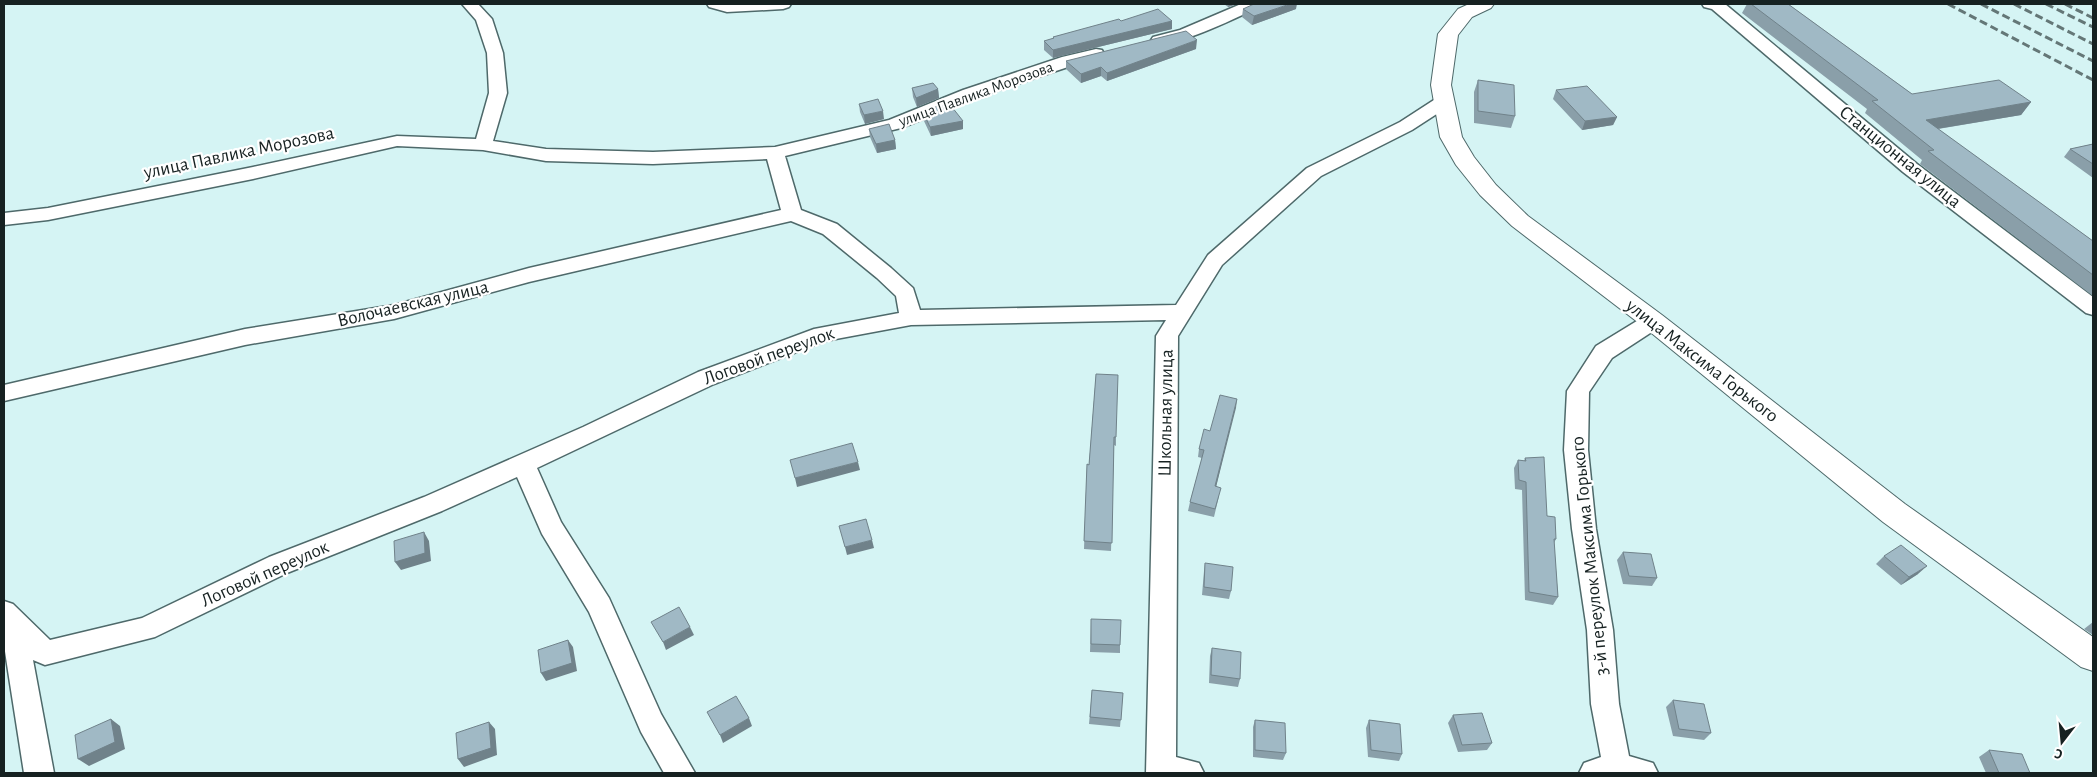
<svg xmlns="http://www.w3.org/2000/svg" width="2097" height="777" viewBox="0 0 2097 777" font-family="'Alegreya Sans',sans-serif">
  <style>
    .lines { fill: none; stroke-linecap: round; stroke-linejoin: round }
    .minor-casing { stroke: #4e696a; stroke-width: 3 }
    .tertiary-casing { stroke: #4e696a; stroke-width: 2 }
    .minor { fill: #fff; fill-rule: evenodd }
    .tertiary { fill: #fff; fill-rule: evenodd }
    .rail { stroke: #647777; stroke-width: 3; stroke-dasharray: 8 4; stroke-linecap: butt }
    .wall { fill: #8a9fa9 }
    .shaded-wall { fill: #70828a }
    .building { fill: #a0b9c5; stroke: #70828a }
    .labels { text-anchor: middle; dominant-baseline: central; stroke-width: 4.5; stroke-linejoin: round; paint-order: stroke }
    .far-street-label { font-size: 16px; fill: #162121; stroke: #fff }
    .street-label { font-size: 19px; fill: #162121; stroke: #fff }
  </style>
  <rect width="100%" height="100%" fill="#d5f4f4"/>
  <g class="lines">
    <defs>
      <path id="minor" d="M462 4H478L492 19 503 53 507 93 493 141 546 149 653 152 775 147 889 120 963 90 1062 57 1096 49 1102 50 1104 54 1102 58 1074 65 975 98 901 128 785 156 801 210 837 224 891 268 913 288 920 310 1176 305 1208 255 1307 168 1400 122 1437 98 1443 97 1449 98 1452 102 1449 106 1412 130 1321 176 1222 265 1178 336 1176 757 1199 763 1204 773H1146L1156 336 1166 320 911 325 825 341 714 384 537 468 561 522 609 598 661 714 695 773H664L641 732 589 612 542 534 517 477 442 511 287 573 155 637 45 665 33 660 54 773H24L4 645V601L13 604 50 640 142 618 269 557 424 497 583 427 698 372 814 329 899 313 896 296 877 278 823 234 791 221 529 282 394 319 245 345 4 401V385L245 329 394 305 529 268 781 210 767 159 653 164 546 161 483 150 397 146 253 179 48 220 4 225V213L48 208 253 167 397 136 476 139 489 93 487 53 476 20Z
        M707 4H791L789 7 783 9 727 12 709 7Z
        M1241 4H1262L1260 7C1237 17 1175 49 1153 43L1151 40 1153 37 1180 30Z
        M1702 4H1725L1917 164 2093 297V315L2086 313 1903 172 1712 9 1704 7Z
        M1653 313 1661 316 1664 321 1661 326 1612 358 1589 392 1588 450 1596 529 1613 630 1619 704 1629 756 1653 763 1658 773H1579L1584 763 1601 757 1591 704 1587 630 1572 529 1564 450 1567 391 1596 346 1645 316Z"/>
      <path id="tertiary" d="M1469 4H1494L1491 8 1472 17 1458 35 1451 85 1462 137 1474 157 1496 185 1528 216 1662 315 1905 504 2093 637V671L2081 667 1883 522 1644 327 1512 226 1480 195 1456 165 1440 137 1431 85 1438 34 1458 9Z"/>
    </defs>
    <use href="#minor" class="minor-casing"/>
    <use href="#tertiary" class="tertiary-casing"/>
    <use href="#minor" class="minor"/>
    <use href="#tertiary" class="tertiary"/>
    <path class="rail" d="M1948 4 2093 80
      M1981 4 2093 61
      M2014 4 2093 44
      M2046 4 2093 27
      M2065 4 2093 18"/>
  </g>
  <path class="wall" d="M1224 4H1237L1228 7Z
    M1747 4H1788L1912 94 2031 102 2021 115 1938 129 2093 241V296L1920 164 1922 160 1865 113 1867 109 1742 13Z
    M1243 9H1296L1252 25 1242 17Z
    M1121 21H1172V29L1053 58 1044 50V41L1053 39V37Z
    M1196 49 1107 81 1101 76 1081 83 1066 69V61Z
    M1478 80 1515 116 1511 128 1474 123V92Z
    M912 88 938 89 939 98 917 107 913 97Z
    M1556 90 1617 117 1613 125 1582 130 1553 99Z
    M859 104 884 119 865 124 860 112Z
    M923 112 963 121V129L931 136 924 121Z
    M869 129 895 140 896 149 877 153 870 137Z
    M2093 144V178L2064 157 2070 149Z
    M1096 374 1116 437V446L1114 445 1111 551 1084 549 1087 464 1089 465Z
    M1237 399 1216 487 1219 496 1214 517 1188 511 1190 502 1202 458 1198 457 1199 449 1210 431Z
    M1525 458 1556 539 1554 543 1558 597 1553 605 1525 600 1522 490 1515 489 1514 468 1518 460 1524 461Z
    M1623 552 1657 578 1652 586 1623 584 1617 560Z
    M1884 556 1918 574 1901 585 1876 564Z
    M1205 563 1231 591 1229 599 1202 595 1204 571Z
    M1091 619 1120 645V653L1090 652Z
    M2093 622V635L2084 629Z
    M1212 648 1240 679 1238 687 1209 683 1210 656Z
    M1092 690 1123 693 1120 727 1089 724Z
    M1673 700 1711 733 1704 740 1673 736 1666 707Z
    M1453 715 1492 743 1487 750 1458 752 1448 723Z
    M1255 720 1286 753 1283 760 1253 757V727Z
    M1369 720 1402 754 1399 761 1368 757 1366 728Z
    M1989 750 2030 773H1986L1979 757Z"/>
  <path class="shaded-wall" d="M1229 4H1237L1228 7Z
    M1290 4H1297L1296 9 1252 25 1254 16Z
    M1172 21V29L1053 58V50Z
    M1197 40 1196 49 1107 81V73Z
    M1101 67V76L1081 83V74Z
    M938 89 939 98 917 107 916 98Z
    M2031 102 2021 115 1918 132 1926 120Z
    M883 111 884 119 865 124 864 115Z
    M1617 117 1613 125 1582 130 1585 121Z
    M963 121V129L931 136 930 127Z
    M895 140 896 149 877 153 876 144Z
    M1237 399 1236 408 1214 495 1215 486Z
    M858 462 860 470 797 487 795 478Z
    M424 532 429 541 431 561 401 570 395 562Z
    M872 540 874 548 847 555 845 547Z
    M1927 566 1918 574 1901 585 1909 577Z
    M690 627 694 635 666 650 663 642Z
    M568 640 573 647 577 671 546 681 541 673Z
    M749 718 752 726 723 743 720 735Z
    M111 719 120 726 125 749 89 766 78 759Z
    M489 722 495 729 497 755 464 767 458 759Z"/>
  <path class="building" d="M1254 4H1290L1254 16 1243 9Z
    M1751 4H1788L1912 94 1999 80 2031 102 1926 120 2093 241V275L1928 151 1934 150 1872 101 1878 100Z
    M1158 9 1172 21 1053 50 1044 41 1054 38 1053 37 1119 19 1121 21Z
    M1186 31 1197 40 1107 73 1101 67 1081 74 1066 61Z
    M1478 80 1514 85 1515 116 1478 111Z
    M933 83 938 89 916 98 912 88Z
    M1587 86 1617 117 1585 121 1556 90Z
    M878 99 883 111 864 115 859 104Z
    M948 102 963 121 930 127 923 112Z
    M889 124 895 140 876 144 869 129Z
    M2093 144V164L2070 149Z
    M1096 374 1118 375 1116 437H1114L1112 543 1084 541 1087 464 1089 465Z
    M1220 395 1237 399 1215 486 1221 488 1215 509 1190 502 1204 450 1199 449 1204 429 1210 431Z
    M852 443 858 462 795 478 790 460Z
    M1544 457 1547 516 1555 517 1556 539H1554L1558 597 1529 592 1526 482 1519 480 1518 460 1526 461 1525 458Z
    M866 519 872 540 845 547 839 526Z
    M424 532 425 553 395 562 394 541Z
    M1901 545 1927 566 1909 577 1884 556Z
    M1623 552 1651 554 1657 578 1629 576Z
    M1205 563 1233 567 1231 591 1204 587Z
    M679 607 690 627 663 642 651 622Z
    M1091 619 1121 620 1120 645 1091 644Z
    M568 640 572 663 541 673 538 650Z
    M1212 648 1241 652 1240 679 1211 675Z
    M1092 690 1123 693 1121 720 1090 717Z
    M736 696 749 718 720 735 707 712Z
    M1673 700 1704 704 1711 733 1679 729Z
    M1482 713 1492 743 1462 745 1453 715Z
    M111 719 115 742 78 759 75 735Z
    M1255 720 1285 723 1286 753 1255 750Z
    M1369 720 1400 724 1402 754 1371 750Z
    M489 722 491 748 458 759 456 733Z
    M1989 750 2022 754 2030 773H1999Z"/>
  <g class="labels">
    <g class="far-street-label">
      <text transform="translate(976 94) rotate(-20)">улица Павлика Морозова</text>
    </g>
    <g class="street-label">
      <text transform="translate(239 153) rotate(-12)">улица Павлика Морозова</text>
      <text transform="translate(1900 157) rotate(39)">Станционная улица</text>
      <text transform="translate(413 304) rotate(-13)">Волочаевская улица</text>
      <text transform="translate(769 356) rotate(-20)">Логовой переулок</text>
      <text transform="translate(1702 361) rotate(38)">улица Максима Горького</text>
      <text transform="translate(1166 413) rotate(-89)">Школьная улица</text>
      <text transform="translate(1590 556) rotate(-96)">3-й переулок Максима Горького</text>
      <text transform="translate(265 574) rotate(-24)">Логовой переулок</text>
    </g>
  </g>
  <rect width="2097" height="777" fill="none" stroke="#162121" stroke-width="10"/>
  <g transform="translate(2062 742) rotate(196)" stroke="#ffffff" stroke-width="4" paint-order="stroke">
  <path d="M0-4L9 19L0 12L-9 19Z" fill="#162121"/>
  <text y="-8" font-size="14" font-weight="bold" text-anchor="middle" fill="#162121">С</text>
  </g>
</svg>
